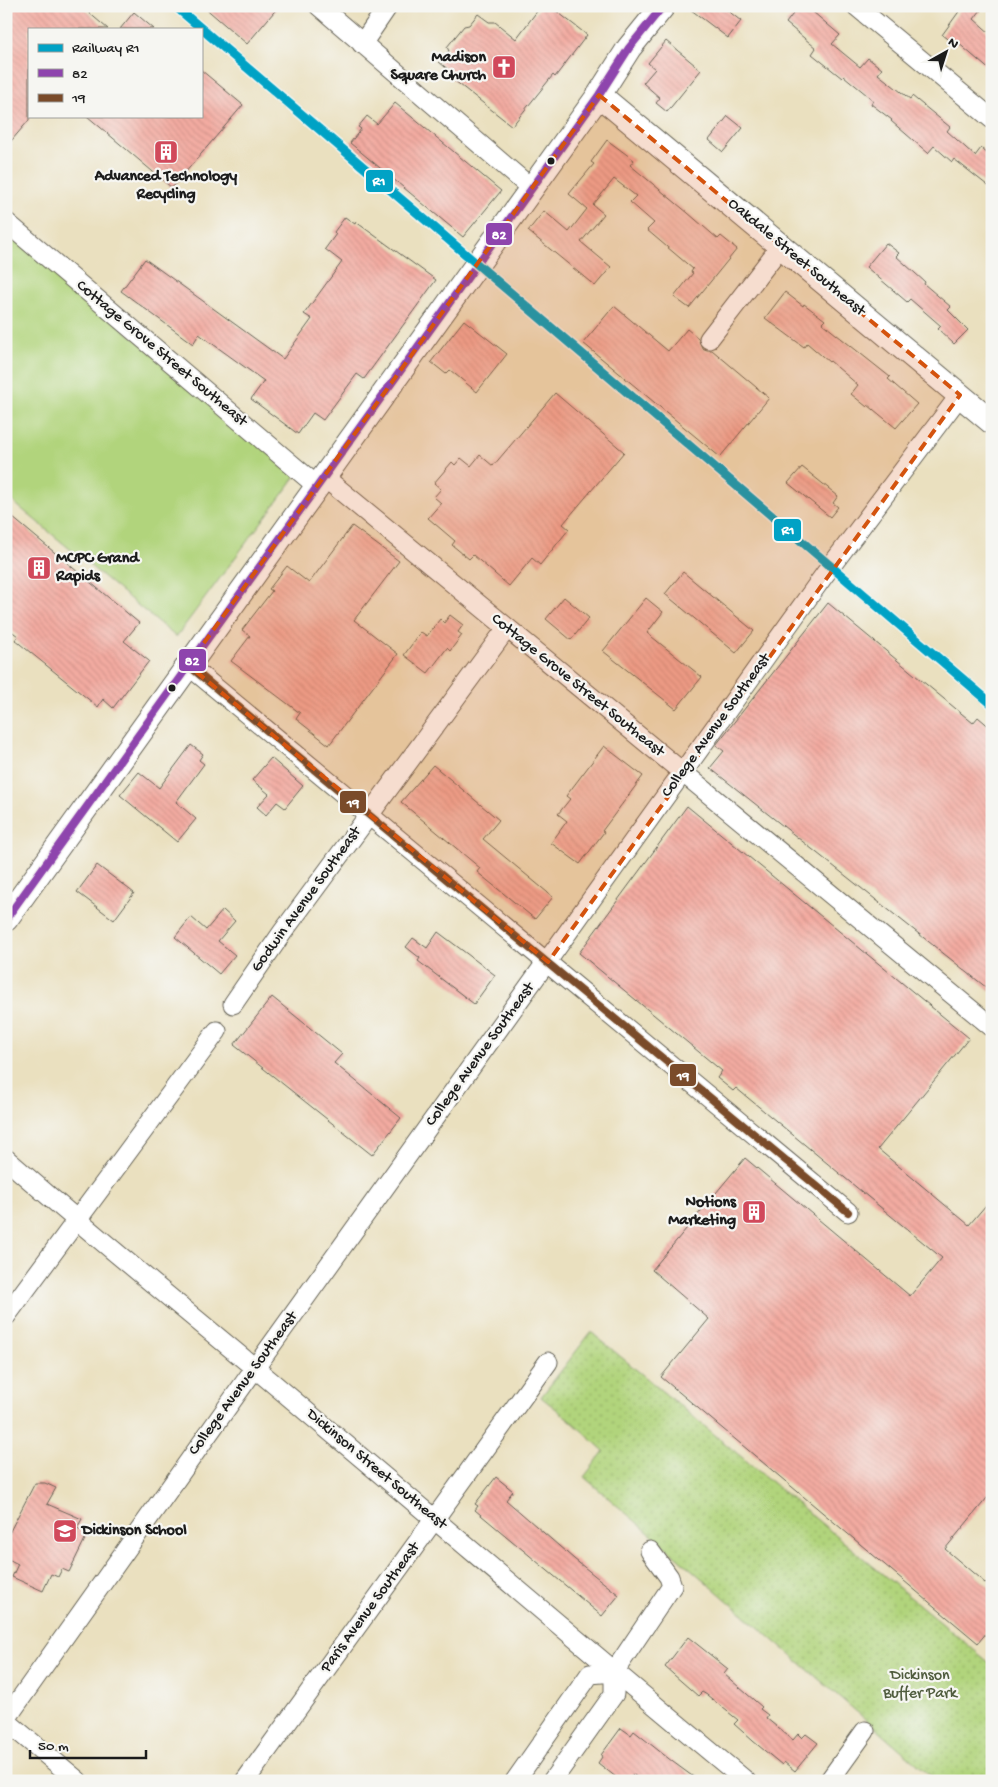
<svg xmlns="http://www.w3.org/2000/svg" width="998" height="1787" viewBox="0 0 998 1787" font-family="'Gochi Hand',sans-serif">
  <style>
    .green { fill: #b1d47c; stroke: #66784c }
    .park { fill: url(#park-dots); stroke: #66784c }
    .building { fill: url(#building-back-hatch) }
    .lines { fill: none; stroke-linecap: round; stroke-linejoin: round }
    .minor-casing { stroke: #646155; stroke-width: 21 }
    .tertiary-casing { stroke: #646155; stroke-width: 26 }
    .minor { stroke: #fff; stroke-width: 19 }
    .tertiary { stroke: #fff; stroke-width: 24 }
    .bus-1-casing { stroke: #f6f6f2; stroke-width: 11 }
    .bus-2-casing { stroke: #f6f6f2; stroke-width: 11 }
    .bus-1 { stroke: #8e44ad; stroke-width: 8 }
    .bus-2 { stroke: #7a4b2a; stroke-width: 8 }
    .rail-1-casing { stroke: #f6f6f2; stroke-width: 12 }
    .rail-1 { stroke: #01a2c5; stroke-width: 9 }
    .marked { fill: #d4530e; fill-opacity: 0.2; stroke: #d4530e; stroke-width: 4; stroke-dasharray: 10 6; stroke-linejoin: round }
    .bus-dot { fill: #1c1c1c; stroke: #f6f6f2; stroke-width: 2 }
    .labels { text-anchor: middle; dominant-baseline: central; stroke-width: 4.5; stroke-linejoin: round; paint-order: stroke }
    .poi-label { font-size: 16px; font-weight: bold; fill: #1c1c1c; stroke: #f6f6f2; text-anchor: end }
    .street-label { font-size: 16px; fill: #1c1c1c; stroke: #f6f6f2 }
    .park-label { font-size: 16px; fill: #505c3e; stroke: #f6f6f2 }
    .line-badge { stroke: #f6f6f2; stroke-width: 2 }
    .badge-label { font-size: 14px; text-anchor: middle; font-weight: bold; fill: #fff }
  </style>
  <defs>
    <pattern id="park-dots" width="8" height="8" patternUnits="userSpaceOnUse" patternTransform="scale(1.25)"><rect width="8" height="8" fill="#b1d47c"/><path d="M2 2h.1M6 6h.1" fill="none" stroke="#98b56b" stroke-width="1.8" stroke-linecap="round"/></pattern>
    <pattern id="building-back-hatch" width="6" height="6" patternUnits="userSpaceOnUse" patternTransform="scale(1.25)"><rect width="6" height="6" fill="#f3aba1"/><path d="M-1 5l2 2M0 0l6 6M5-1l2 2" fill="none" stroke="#d0938a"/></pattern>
  </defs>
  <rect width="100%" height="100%" fill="#f6f6f2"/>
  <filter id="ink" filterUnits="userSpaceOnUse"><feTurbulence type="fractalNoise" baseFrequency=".02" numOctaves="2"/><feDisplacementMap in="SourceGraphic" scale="10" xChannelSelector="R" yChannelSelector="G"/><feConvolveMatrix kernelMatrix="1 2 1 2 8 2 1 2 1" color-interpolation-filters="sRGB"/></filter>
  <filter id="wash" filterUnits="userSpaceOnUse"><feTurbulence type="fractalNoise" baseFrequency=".0096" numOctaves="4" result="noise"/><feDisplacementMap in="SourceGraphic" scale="20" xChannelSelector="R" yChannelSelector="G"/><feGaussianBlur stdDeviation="1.12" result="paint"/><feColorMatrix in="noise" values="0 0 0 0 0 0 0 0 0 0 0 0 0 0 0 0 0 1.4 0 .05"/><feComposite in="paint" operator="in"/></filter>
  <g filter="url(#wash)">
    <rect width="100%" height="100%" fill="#eae0bf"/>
    <path class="green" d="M6 229 296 476 176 637 6 496Z"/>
    <path class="park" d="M591 1332 992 1665V1781H937L584 1477 604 1451 570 1420 541 1397Z"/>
    <g id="blocks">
      <path class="building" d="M6 6H81L108 29H29V120L6 147Z
        M203 6H279L247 44Z
        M541 6H550L587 35 555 77 553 75 512 126 450 77V71L439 62 449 51 447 47 464 26 469 25 478 14 489 22H495L516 39Z
        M686 6H722L741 21 728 38Z
        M799 6H806L840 35 832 44 860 67 868 58 882 69 878 74 910 99 912 96 950 127 947 131 975 156 981 148 992 158V189L954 159 952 162 934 146 928 153 891 121 892 120 871 104 873 100 844 76 842 78 812 54 816 48 786 23Z
        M963 6H984L974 19 992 35V72L957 42 955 45 942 35Z
        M134 12 154 29H120Z
        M666 41 701 70 667 112 656 103 660 98 643 83 655 69 648 63Z
        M201 70 243 105 172 188 87 116H201Z
        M395 103 501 191 463 237 350 143 361 129 358 127 367 116 377 124Z
        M728 116 743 128 723 152 709 140Z
        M607 140 634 160 630 165 688 213 718 239 721 236 737 249 689 308 674 297 693 273 691 272 693 269 647 230 654 223 630 202 636 196 614 179 593 205 604 214 581 242 611 267 595 286 528 231 544 211 569 232 587 209 569 194 594 164 591 162Z
        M345 217 355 224 356 222 436 280 364 379 357 374 323 420 313 413 298 434 251 399 264 381 199 334 193 344 121 291 145 259 283 359 312 319 304 314 342 262 325 249 336 234 334 232Z
        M886 243 899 253 896 256 925 282 924 284 951 307 948 310 968 330 954 344 938 329 941 326 910 299 907 302 866 267Z
        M785 292 803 306 804 304 825 320 822 323 890 377 888 379 917 404 896 428 868 405 867 407 851 394 858 385 830 361 829 362 807 343 804 347 765 318Z
        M614 306 668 351 687 329 698 338 702 348 707 350H712L769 398 720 457 583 343Z
        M464 320 507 354 477 392 450 370 446 374 431 362Z
        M555 393 624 452 563 524 569 529 540 565 532 558 509 586 473 555 469 559 452 545 455 541 428 518 441 503 434 497 441 489 434 483 452 462 455 465 461 458 471 466 480 455 493 466Z
        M802 467 838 496 833 503 838 507 830 517 788 483Z
        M6 512 139 623 124 641 149 661 113 708 103 699 98 707 15 640 18 636 6 627Z
        M352 526 399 561 354 620 398 654 329 745 296 719 300 713 231 661 250 636 242 630 272 591 269 589 287 566 309 583Z
        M683 572 754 631 736 653 665 594Z
        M564 597 589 618 571 640 546 619Z
        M646 598 663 612 647 633 702 677 676 709 603 651Z
        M828 603 973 723 978 717 992 729V992L710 768 724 751 716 745Z
        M450 615 463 625 458 632 462 635 450 651 447 648 428 673 404 655 421 632 427 636 440 619 444 623Z
        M191 745 203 754 199 760 204 764 176 802 196 819 177 842 120 795 139 772 159 788Z
        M604 746 643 776 602 831 604 832 580 864 551 843 567 821 558 814 570 799 566 796Z
        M271 758 303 786 285 808 277 802 266 815 257 807 269 794 252 780Z
        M433 765 499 820 483 839 553 897 535 919 477 872 480 868 401 802Z
        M687 806 969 1038 878 1149 969 1225 992 1198V1492L945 1549 992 1589V1626L978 1643 661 1377 709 1319 652 1270 745 1158 910 1296 942 1258 736 1088 733 1091 717 1078 722 1071 579 953Z
        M97 865 134 893 114 920 77 892Z
        M223 910 235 921 218 941 235 955 219 974 175 937 191 917 206 930Z
        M438 932 495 975 474 1004 418 961 420 958 406 947 413 938 427 948Z
        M272 997 342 1054 334 1063 401 1118 372 1155 234 1045Z
        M496 1477 513 1491 506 1500 574 1559 619 1595 602 1616 475 1510 478 1506 475 1504Z
        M35 1483H45L56 1488 47 1504 82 1519 77 1528 88 1533 69 1572 62 1569 58 1577 51 1574 43 1591 12 1577 18 1564 6 1558V1539Z
        M688 1637 728 1669 724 1674 762 1707 760 1709 768 1715 766 1718 793 1740 798 1734 802 1738 806 1734 818 1743 795 1771 784 1762 782 1765 753 1741 734 1724 738 1720 707 1695 702 1692 698 1696 665 1667Z
        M621 1728 631 1735 634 1731 673 1762 699 1781H641L633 1774 627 1781H621L598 1763 602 1757 601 1755Z"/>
    </g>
  </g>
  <g filter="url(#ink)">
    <use href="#blocks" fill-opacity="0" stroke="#646155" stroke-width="1"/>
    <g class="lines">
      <defs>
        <path id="minor" d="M319 6 532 189
          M856 6 992 119
          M362 44 388 6
          M6 222 317 486
          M709 339 781 246
          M324 477 992 1027
          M188 665 848 1212
          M233 1004 282 933 507 628
          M6 1159C105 1246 207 1327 307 1412 454 1535 598 1659 746 1781
          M6 1316 217 1031
          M6 1719 255 1368 825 574 960 395
          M6 1721 78 1781
          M245 1781 548 1362
          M515 1781 590 1674 614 1672
          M552 1781 614 1694V1672L672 1586 669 1577 650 1551
          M829 1781 865 1731"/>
        <path id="tertiary" d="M599 95 992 422
          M6 919 599 95 629 48 663 6"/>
      </defs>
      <use href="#minor" class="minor-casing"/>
      <use href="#tertiary" class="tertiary-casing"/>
      <use href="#minor" class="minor"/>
      <use href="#tertiary" class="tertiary"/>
      <defs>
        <path id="bus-1" d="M6 919 599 95 629 48 663 6"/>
        <path id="bus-2" d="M188 665 848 1212"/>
      </defs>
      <use href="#bus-1" class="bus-1-casing"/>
      <use href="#bus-2" class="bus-2-casing"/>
      <use href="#bus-1" class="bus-1"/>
      <use href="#bus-2" class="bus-2"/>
      <defs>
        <path id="rail-1" d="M175 6 992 704"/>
      </defs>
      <use href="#rail-1" class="rail-1-casing"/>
      <use href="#rail-1" class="rail-1"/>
    </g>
  </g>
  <path class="marked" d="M599 95 960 395 548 962 188 665Z"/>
  <defs>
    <symbol id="church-square" viewBox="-11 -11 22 22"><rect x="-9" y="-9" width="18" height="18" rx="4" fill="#d1495b" stroke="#f6f6f2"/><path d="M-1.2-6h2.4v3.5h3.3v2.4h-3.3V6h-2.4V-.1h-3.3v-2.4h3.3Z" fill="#fff"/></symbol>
    <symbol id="building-square" viewBox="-11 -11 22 22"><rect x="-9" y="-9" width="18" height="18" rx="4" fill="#d1495b" stroke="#f6f6f2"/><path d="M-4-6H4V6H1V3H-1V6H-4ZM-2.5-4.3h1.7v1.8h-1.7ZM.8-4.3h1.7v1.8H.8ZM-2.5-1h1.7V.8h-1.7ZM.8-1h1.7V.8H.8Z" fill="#fff"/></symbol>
    <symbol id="school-square" viewBox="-11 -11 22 22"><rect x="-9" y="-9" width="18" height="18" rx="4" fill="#d1495b" stroke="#f6f6f2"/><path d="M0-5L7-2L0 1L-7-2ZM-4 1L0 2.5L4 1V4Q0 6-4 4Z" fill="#fff"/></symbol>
  </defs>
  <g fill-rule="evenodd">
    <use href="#church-square" x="490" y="53" width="28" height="28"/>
    <use href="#building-square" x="152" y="138" width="28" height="28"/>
    <use href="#building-square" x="25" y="554" width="28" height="28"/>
    <use href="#building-square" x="740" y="1198" width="28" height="28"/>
    <use href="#school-square" x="51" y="1517" width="28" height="28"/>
  </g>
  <g class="bus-dot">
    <circle cx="551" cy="161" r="4.5"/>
    <circle cx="172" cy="688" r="4.5"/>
  </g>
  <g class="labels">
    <g class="poi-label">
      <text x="486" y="58">Madison<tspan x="486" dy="18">Square Church</tspan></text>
      <text x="166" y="177" text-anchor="middle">Advanced Technology<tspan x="166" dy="18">Recycling</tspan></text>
      <text x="56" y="559" text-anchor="start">MCPC Grand<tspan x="56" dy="18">Rapids</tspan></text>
      <text x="736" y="1203">Notions<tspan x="736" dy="18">Marketing</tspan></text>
      <text x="82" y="1531" text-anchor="start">Dickinson School</text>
    </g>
    <g class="street-label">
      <text transform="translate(796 258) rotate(40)">Oakdale Street Southeast</text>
      <text transform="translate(161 354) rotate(40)">Cottage Grove Street Southeast</text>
      <text transform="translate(577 686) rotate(39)">Cottage Grove Street Southeast</text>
      <text transform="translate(717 726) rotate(-54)">College Avenue Southeast</text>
      <text transform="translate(307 900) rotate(-54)">Godwin Avenue Southeast</text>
      <text transform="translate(481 1055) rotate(-54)">College Avenue Southeast</text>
      <text transform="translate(244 1384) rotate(-54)">College Avenue Southeast</text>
      <text transform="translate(376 1470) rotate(40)">Dickinson Street Southeast</text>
      <text transform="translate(371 1608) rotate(-54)">Paris Avenue Southeast</text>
    </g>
    <g class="park-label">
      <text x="920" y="1676">Dickinson<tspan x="920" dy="18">Buffer Park</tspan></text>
    </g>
  </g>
  <g class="line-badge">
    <rect x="365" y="169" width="29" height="24" rx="5" fill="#01a2c5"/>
    <rect x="485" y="222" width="28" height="24" rx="5" fill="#8e44ad"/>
    <rect x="773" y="518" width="29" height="24" rx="5" fill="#01a2c5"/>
    <rect x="178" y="648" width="29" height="24" rx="5" fill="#8e44ad"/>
    <rect x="339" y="790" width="28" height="24" rx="5" fill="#7a4b2a"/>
    <rect x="669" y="1063" width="28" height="24" rx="5" fill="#7a4b2a"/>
  </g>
  <g class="badge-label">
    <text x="379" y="185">R1</text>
    <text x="499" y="239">82</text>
    <text x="788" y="534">R1</text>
    <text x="192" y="665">82</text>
    <text x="353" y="807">19</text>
    <text x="683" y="1080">19</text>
  </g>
  <rect width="998" height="1787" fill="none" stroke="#f6f6f2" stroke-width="25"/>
  <rect x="28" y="28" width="175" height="90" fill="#f6f6f2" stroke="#9f9f9c"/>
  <rect x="38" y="44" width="25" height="8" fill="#01a2c5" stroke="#9f9f9c"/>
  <text x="72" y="52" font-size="15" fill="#1c1c1c">Railway R1</text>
  <rect x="38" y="69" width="25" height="8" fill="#8e44ad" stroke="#9f9f9c"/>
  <text x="72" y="78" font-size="15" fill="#1c1c1c">82</text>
  <rect x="38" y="94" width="25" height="8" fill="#7a4b2a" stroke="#9f9f9c"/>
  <text x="72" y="102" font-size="15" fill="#1c1c1c">19</text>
  <g transform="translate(946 52) rotate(39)" stroke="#f6f6f2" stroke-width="4" paint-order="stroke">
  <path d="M0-4L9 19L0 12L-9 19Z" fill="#1c1c1c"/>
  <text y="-8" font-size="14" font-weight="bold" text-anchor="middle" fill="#1c1c1c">N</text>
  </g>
  <path d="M30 1750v8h116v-8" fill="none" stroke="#1c1c1c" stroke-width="2.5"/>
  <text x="38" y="1750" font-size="15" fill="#1c1c1c" stroke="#f6f6f2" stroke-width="4" paint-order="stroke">50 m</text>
</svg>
